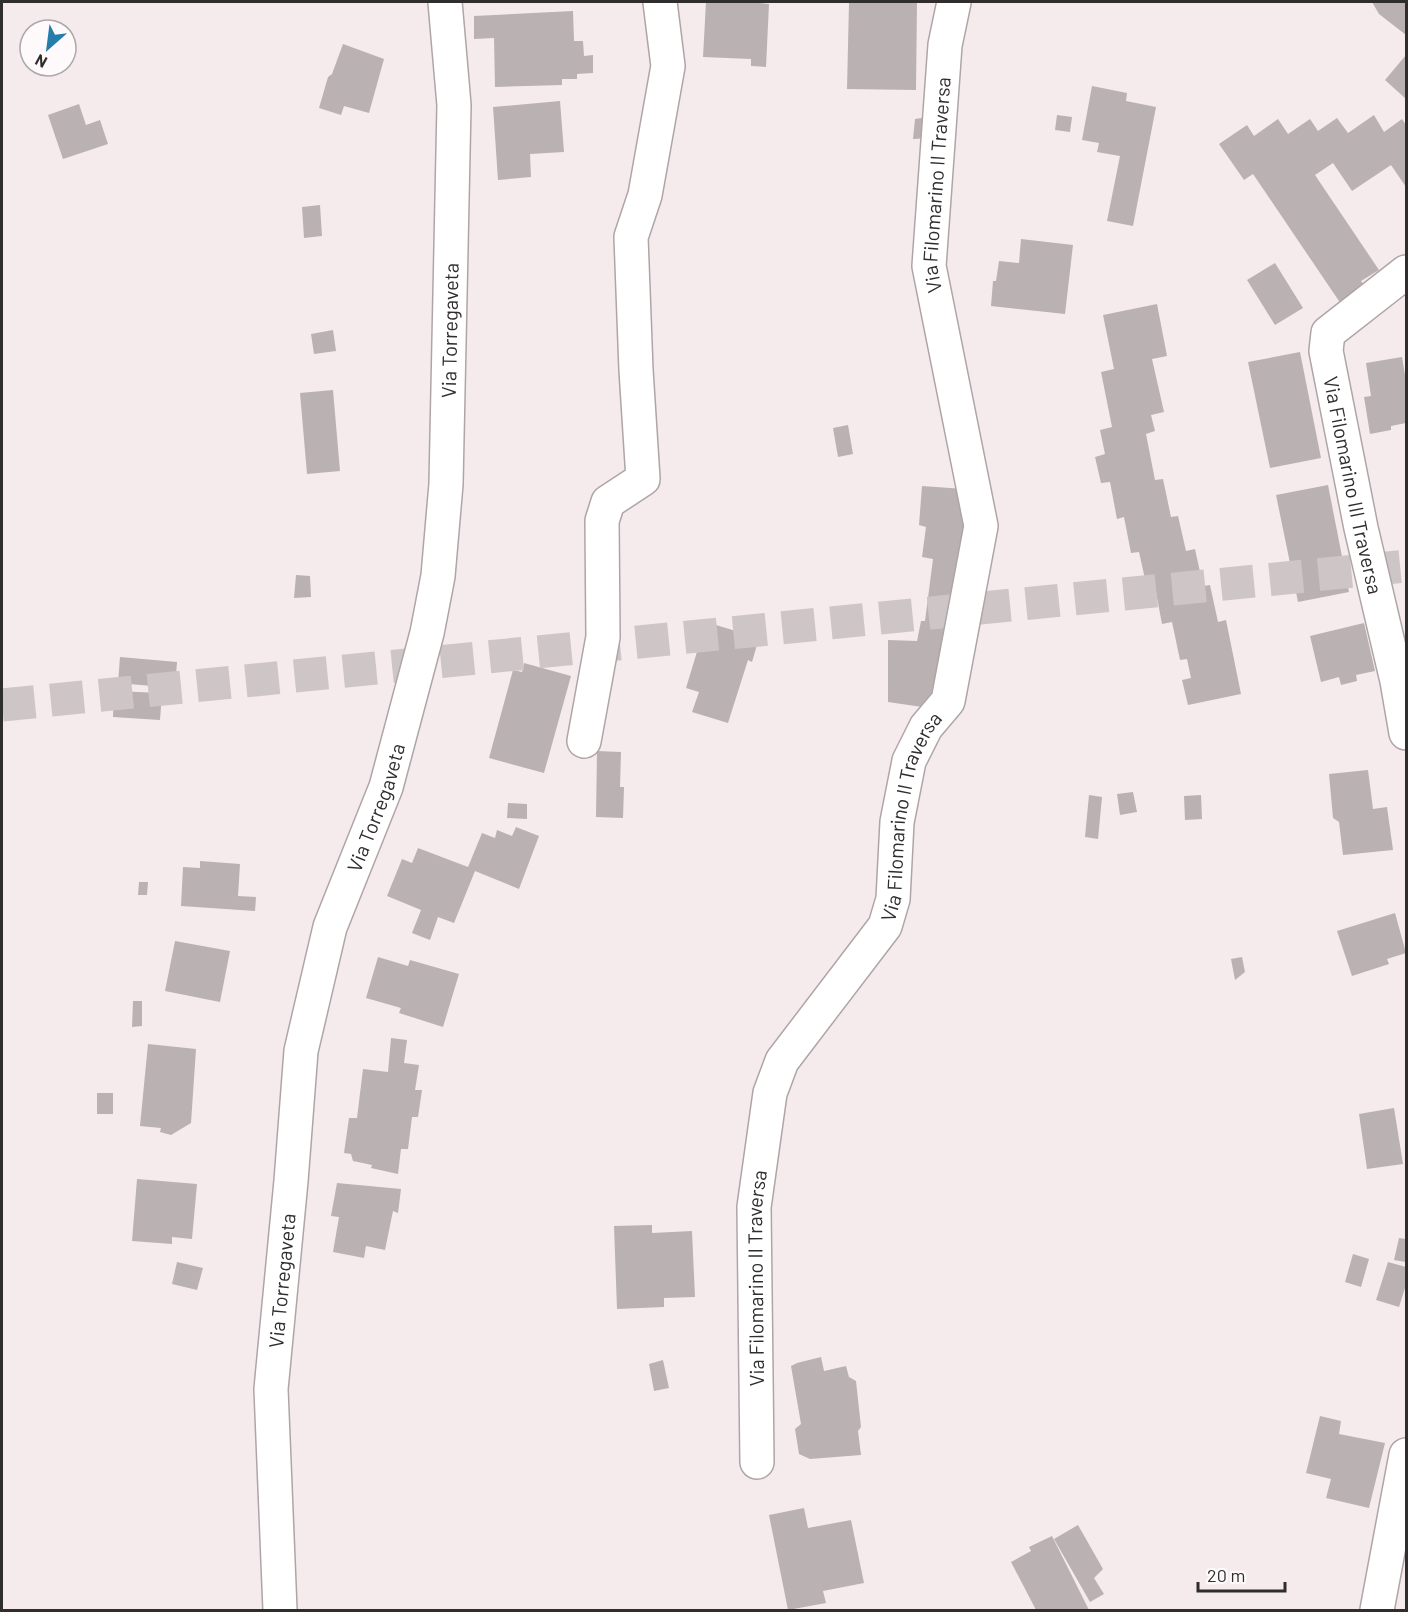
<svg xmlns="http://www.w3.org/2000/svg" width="1408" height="1612" viewBox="0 0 1408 1612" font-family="Barlow,sans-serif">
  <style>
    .building { fill: #bab1b2 }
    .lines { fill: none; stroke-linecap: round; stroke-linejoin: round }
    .minor-tunnel { stroke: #cec5c7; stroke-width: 33; stroke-dasharray: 33 16; stroke-linecap: butt }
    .minor-casing { stroke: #afa5a7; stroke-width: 36 }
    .minor { stroke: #fff; stroke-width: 33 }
    .labels { text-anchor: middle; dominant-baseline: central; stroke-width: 6; stroke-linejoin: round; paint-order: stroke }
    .street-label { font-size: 20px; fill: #302d2d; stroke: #fefafb }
  </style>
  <rect width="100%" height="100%" fill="#f5ebed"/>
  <path class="building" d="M706 2H760V3L769 4 766 67 751 66V59L703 57Z
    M849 2H917L916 90 847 89Z
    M1372 2H1406V35L1379 14Z
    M573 11 574 41H583L584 56 593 55V73L577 74V79H562V85L495 87 494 38 474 39V16Z
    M343 44 384 59 369 113 344 106 341 115 319 108 328 77 332 74Z
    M1406 55V99L1385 80Z
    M1092 86 1127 93 1126 101 1156 107 1133 226 1107 221 1120 156 1097 152 1099 143 1082 140Z
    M560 101 564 152 530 154 531 177 498 180 493 107Z
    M79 104 86 125 100 120 108 144 63 159 48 115Z
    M1057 115 1072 117 1070 132 1055 130Z
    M1374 115 1384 132 1402 119 1406 125V187L1391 165 1352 191 1333 163 1315 175 1379 270 1361 281 1366 288 1341 304 1253 174 1244 180 1219 144 1247 125 1254 136 1278 119 1288 134 1310 119 1318 131 1337 118 1348 133Z
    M929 117V138L913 139 915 119Z
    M320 205 322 236 304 238 302 207Z
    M1021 239 1073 245 1065 314 991 306 993 281H996L999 261 1019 263Z
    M1275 263 1303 308 1275 325 1247 280Z
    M1157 304 1167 356 1152 359 1164 412 1151 415 1155 431 1146 434 1155 480 1163 479 1171 517 1178 516 1186 551 1195 549 1203 586 1210 585 1218 622 1226 620 1241 694 1188 705 1182 680 1191 678 1187 659 1180 660 1172 622 1162 624 1155 587 1147 588 1139 552 1131 553 1124 517 1117 519 1110 482 1101 483 1095 457 1105 454 1100 430 1112 427 1101 372 1114 369 1103 315Z
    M333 330 336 351 314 354 311 334Z
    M1300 352 1321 458 1270 468 1248 362Z
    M1402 357 1406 381V423L1391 426V430L1370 434 1364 397 1371 396 1366 363Z
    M333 390 340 471 307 474 300 393Z
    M848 425 853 454 838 457 833 428Z
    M1328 485 1349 592 1298 602 1276 495Z
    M922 486 964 489 970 511 929 708 888 702V640L917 641 921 621H925L933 559 922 557 926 527 919 525Z
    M296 575 310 576 311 597 294 598Z
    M706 622 759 638 752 662 748 660 728 723 692 712 699 692 686 688Z
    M1364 623 1375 671 1356 675 1357 681 1341 685 1339 677 1321 682 1310 636Z
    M120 657 177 662 175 688 118 683Z
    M524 663 571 676 544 773 489 758 513 670 522 672Z
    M114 691 162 693 160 720 113 717Z
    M597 751 621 752 620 787H624L623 818 596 817Z
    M1368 770 1373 809 1387 807 1393 850 1343 855 1339 822 1333 818 1329 774Z
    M1133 792 1137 812 1120 815 1117 794Z
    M1089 795 1102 797 1098 839 1085 837Z
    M1201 795 1202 819 1185 820 1184 796Z
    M508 803 527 804V819L507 818Z
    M516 827 539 836 519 889 475 871 454 923 438 917 430 940 412 933 421 910 387 896 402 859 412 863 418 848 468 867 482 833 495 838 497 830 512 836Z
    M200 861 240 864 238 896 256 897 255 911 181 906 183 867 200 868Z
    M139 882H148L147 895H138Z
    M1395 913 1406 953 1387 959 1389 964 1352 976 1337 931Z
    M175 941 230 951 220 1002 165 991Z
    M378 957 408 966 410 960 459 974 443 1027 399 1013 401 1008 366 998Z
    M1242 957 1245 972 1235 980 1231 959Z
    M133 1001H142V1026L132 1027Z
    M391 1038 407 1040 404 1063 419 1065 415 1090H422L418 1117H412L408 1149H401L398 1174 371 1168 372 1165 353 1161 351 1154 344 1153 349 1118H357L363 1069 388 1072Z
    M148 1044 196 1049 191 1123 171 1135 160 1132 161 1128 140 1126Z
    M97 1093H113V1114H97Z
    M1394 1108 1403 1164 1367 1169 1359 1114Z
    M137 1179 197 1184 192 1239 172 1237V1244L132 1241Z
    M337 1183 401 1189 398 1213 393 1211 385 1250 366 1246 364 1258 333 1252 339 1217 331 1216Z
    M652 1225V1233L692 1231 695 1297 664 1298V1307L617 1309 614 1226Z
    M1399 1238 1406 1239V1262L1394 1260Z
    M1353 1254 1369 1259 1361 1287 1345 1282Z
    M177 1262 203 1268 197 1290 172 1284Z
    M1388 1262 1406 1267V1288H1405L1399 1307 1376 1300Z
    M821 1357 824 1371 846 1366 849 1377 856 1381 861 1427 858 1431 861 1455 810 1459 799 1454 795 1429 801 1424 791 1366 797 1363Z
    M663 1360 669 1388 654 1391 649 1364Z
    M1320 1416 1341 1421 1339 1434 1385 1443 1369 1508 1326 1498 1331 1479 1306 1473Z
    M804 1508 808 1528 851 1520 864 1583 823 1591 826 1603 788 1610 769 1515Z
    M1078 1525 1103 1569 1094 1578 1104 1594 1090 1602 1054 1539Z
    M1052 1536 1089 1610H1036L1011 1562 1031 1551 1029 1547Z"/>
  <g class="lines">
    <path class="minor-tunnel" d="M2 705 1406 566"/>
    <defs>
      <g id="minor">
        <path id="s1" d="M1406 272 1328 333 1326 351 1361 528 1397 681 1406 733"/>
        <path d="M584 741 603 637 602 521 608 502 643 479 636 370 631 237 645 195 668 66 660 2"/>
        <path id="s2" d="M757 1462 754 1207 770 1093 782 1061 885 926 893 899 897 822 909 761 926 727 948 701 981 526 929 266 945 45 954 2"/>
        <path id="s3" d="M280 1610 271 1389 291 1181 301 1051 330 927 386 787 427 633 438 576 446 484 454 105 445 2"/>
        <path d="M1377 1610 1406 1455"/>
      </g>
    </defs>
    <use href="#minor" class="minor-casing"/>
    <use href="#minor" class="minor"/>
  </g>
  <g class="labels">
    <g class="street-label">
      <text stroke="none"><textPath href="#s2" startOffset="1338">Via Filomarino II Traversa</textPath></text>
      <text stroke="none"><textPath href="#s3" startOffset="1302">Via Torregaveta</textPath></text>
      <text stroke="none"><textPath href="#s1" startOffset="254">Via Filomarino III Traversa</textPath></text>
      <text stroke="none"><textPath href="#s3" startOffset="816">Via Torregaveta</textPath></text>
      <text stroke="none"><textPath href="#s2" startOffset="688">Via Filomarino II Traversa</textPath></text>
      <text stroke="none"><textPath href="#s2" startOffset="184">Via Filomarino II Traversa</textPath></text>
      <text stroke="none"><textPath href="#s3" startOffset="330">Via Torregaveta</textPath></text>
    </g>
  </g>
  <rect width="1408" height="1612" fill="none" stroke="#302d2d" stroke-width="6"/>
  <g transform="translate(48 48) rotate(208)"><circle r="28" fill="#fefafb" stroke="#aca8a9" stroke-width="1.5"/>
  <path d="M0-4.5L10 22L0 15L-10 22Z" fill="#257dac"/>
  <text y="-9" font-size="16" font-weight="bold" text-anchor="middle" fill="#302d2d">N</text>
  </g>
  <path d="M1198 1582v9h87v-9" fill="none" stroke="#302d2d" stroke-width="3"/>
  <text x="1207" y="1582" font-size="18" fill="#302d2d" stroke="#fefafb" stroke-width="4.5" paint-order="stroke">20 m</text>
</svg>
